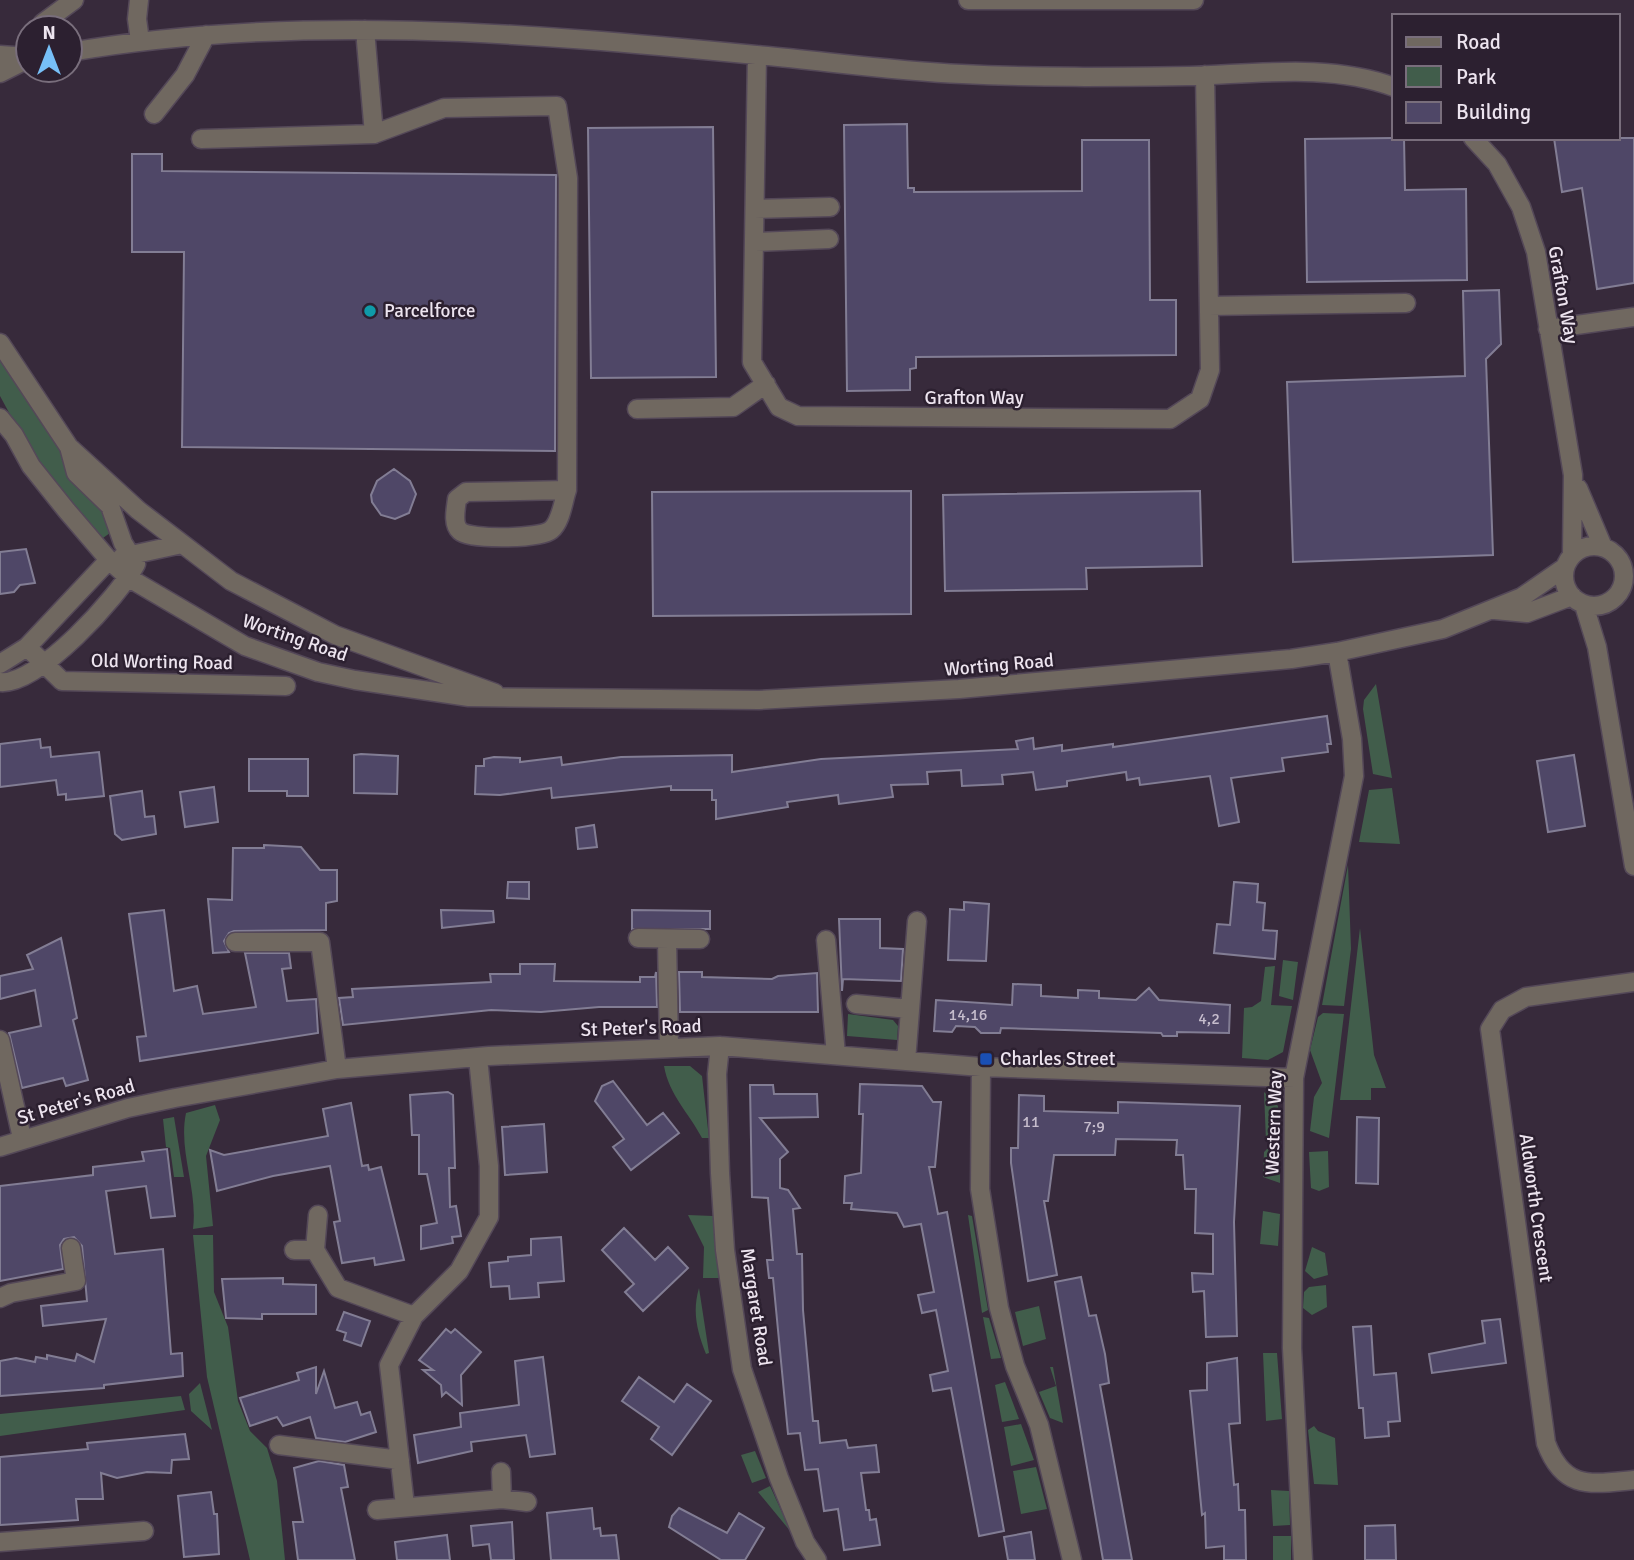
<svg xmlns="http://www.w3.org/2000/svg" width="1634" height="1560" viewBox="0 0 1634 1560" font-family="Signika,sans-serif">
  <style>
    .green { fill: #415d4b }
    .building { fill: #4f4767; stroke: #827d94; stroke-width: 2 }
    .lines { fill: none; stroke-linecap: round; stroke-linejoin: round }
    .minor-casing { stroke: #544858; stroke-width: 21 }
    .minor { stroke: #706860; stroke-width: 18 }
    .culture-dot { fill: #0f9aa8; stroke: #2c2030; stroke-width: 2.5 }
    .transit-dot { fill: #1a4fb4; stroke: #2c2030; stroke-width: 2.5 }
    .labels { text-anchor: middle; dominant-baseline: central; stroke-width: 5; stroke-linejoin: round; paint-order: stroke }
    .number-label { font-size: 16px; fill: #c6bdcd }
    .street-label { font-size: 19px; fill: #ede4ef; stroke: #2c2030 }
    .poi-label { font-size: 19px; fill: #ede4ef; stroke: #2c2030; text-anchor: start }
  </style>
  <rect width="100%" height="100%" fill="#372a3b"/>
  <path class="green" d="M0 359 41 423 103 509 110 524V533L103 538 95 535 32 455 0 396Z
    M1376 684 1392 778 1373 774 1363 709 1364 700Z
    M1392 788 1400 844 1359 842 1369 790Z
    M1348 865 1351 949 1344 1006 1322 1005Z
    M1360 928 1374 1055 1386 1088H1371V1100H1340Z
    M1283 960 1298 962 1293 1000 1279 996Z
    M1275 966 1271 1005 1292 1006 1283 1052 1268 1060 1242 1058 1244 1008 1252 1007 1261 1001 1265 967Z
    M1323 1013 1344 1014 1329 1138 1310 1131 1314 1097 1322 1083 1310 1050 1318 1017Z
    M848 1014 893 1020 898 1026 897 1040 847 1036Z
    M664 1066H690L702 1076 709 1138H702C689 1113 669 1095 664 1066Z
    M1264 1092 1278 1106 1281 1142 1266 1141Z
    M215 1105 220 1120 206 1156 213 1226 193 1229C198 1189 178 1151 186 1113Z
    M174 1117 184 1177H174L170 1148 166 1147 163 1119Z
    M1267 1149H1280V1183L1263 1177 1264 1152Z
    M1328 1151 1329 1187 1319 1191 1311 1188 1309 1152Z
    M1263 1211 1280 1214 1278 1246 1260 1244Z
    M688 1215 713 1216 719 1278H703L704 1247Z
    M968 1215 972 1216 988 1310 982 1313Z
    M193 1235H213L214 1292 228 1327 238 1401 250 1431 267 1448 277 1481 285 1560H250L207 1377Z
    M1312 1247 1325 1253 1328 1275 1314 1279 1305 1271Z
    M1326 1285 1327 1307 1312 1315 1303 1308 1304 1292 1309 1287Z
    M699 1288 709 1353 706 1354C697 1331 692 1312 699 1288Z
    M1039 1306 1046 1339 1023 1346 1015 1312Z
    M983 1317 989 1318 1001 1358 991 1359Z
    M1263 1353H1277L1282 1419 1266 1421Z
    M1050 1367H1053L1063 1423 1050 1418 1039 1392 1056 1386Z
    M1005 1382 1019 1419 1002 1422 995 1385Z
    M200 1383 212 1430 191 1411 189 1394Z
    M181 1396 185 1410 0 1436V1414Z
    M1021 1424 1034 1460 1011 1466 1004 1427Z
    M1314 1426 1318 1431 1335 1438 1338 1485 1314 1484 1308 1430Z
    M755 1451 766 1478 752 1483 741 1455Z
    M1036 1467 1047 1509 1021 1514 1013 1471Z
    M770 1486 791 1532 758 1492Z
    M1271 1490 1289 1491 1290 1525 1273 1526Z
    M1273 1536H1291V1560H1273Z"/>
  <path class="building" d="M907 124 908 188H914V192L1082 191V140H1149L1150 300H1176V355L916 357V368L910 369V390L847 391 844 125Z
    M713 127 716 377 591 378 588 128Z
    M1394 138H1404L1405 190 1466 189 1467 280 1307 282 1305 139Z
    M1554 138H1634V283L1597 289 1582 188 1562 192Z
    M132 154H162V171L556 175 555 451 182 447 184 252H132Z
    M1499 290 1501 344 1486 359 1493 555 1293 562 1287 382 1465 376 1463 291Z
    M394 469 410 481 416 494 409 513 395 519 381 515 372 502 371 495 377 481Z
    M911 491V614L653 616 652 492Z
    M1200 491 1202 566 1086 568 1087 589 945 591 943 495Z
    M26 549 35 583 20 585 14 592 0 594V552Z
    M1327 716 1331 744H1327L1328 752 1282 758 1284 771 1231 778 1239 822 1219 826 1210 776 1140 785 1139 778 1127 780 1126 772 1067 781V786L1036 790 1033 772 1002 775 1003 784 962 786 961 770 927 772 928 784 891 785 893 797 839 804 838 795 787 802 788 807 716 819V800H712V790H671V786L552 798 551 788 500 795 475 794 476 766H484V759L494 757 520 758V762L561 757 562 765 621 757 732 755V772L821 759 1018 749 1016 741 1033 738 1034 749 1062 745V751L1113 744V747Z
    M40 739 41 748 50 747 51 757 99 752 104 796 66 800V794L58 795 56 780 0 787V744Z
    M361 754 398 756 397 794 354 793V755Z
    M1574 755 1585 826 1548 832 1537 761Z
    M249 759H308V796H287V791H249Z
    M214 787 218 822 185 827 180 792Z
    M142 791 145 817 154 816 156 834 122 840 115 834 110 796Z
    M594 825 597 847 578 849 576 828Z
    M264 845 301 847 320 870H337V901L326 903V930L234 931 229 933 224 941 229 952 213 953 208 899 232 900 233 848H264Z
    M508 882H529V899L507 898Z
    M1234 882 1258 884 1257 902 1265 903 1263 930 1277 931 1275 959 1214 953 1217 924 1230 925Z
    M964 902 989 904 986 961 948 960 950 909 964 910Z
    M164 910 174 991 197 986 203 1014 256 1007 245 953H289L291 968 282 969 287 1001 316 999 318 1033 140 1061 137 1037 146 1036 129 914Z
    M441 910 493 911 494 922 442 928Z
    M632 910 710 911V929H632Z
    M839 919H880V948L903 949 901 981 843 979 842 991Z
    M61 938 77 1018 73 1020 88 1080 66 1086 63 1078 22 1088 9 1033 41 1026 35 990 0 999V976L33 969 27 955Z
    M520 964H555L554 981 640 982V977H655L656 972 657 1007H599L541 1012 491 1010 343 1025 339 998 353 997 352 989 491 982 490 974H520Z
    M679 972H702V977L772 979 778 976 817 973 818 1012H680Z
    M1013 984 1041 985V996L1078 998V990L1099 991V998L1136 1000 1149 988 1159 1000 1230 1005 1229 1033 1177 1032V1036H1163L1161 1033 1001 1028 1000 1033H981L975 1027 956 1026 952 1032 934 1031 936 1000 1012 1005Z
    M613 1081 647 1125 663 1113 679 1133 631 1170 613 1147 624 1139 595 1101 602 1086Z
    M860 1084 922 1086 933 1102H941L935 1167H929L938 1214 947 1212 1004 1531 979 1536 951 1388 933 1391 930 1375 948 1371 936 1310 922 1313 918 1295 934 1292 921 1224 904 1227 897 1213 851 1209 852 1203H844L845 1176 861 1173 863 1114H859Z
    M750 1085H773L774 1094H817L818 1117 760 1118 788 1152 780 1159V1188L788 1190 800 1208 793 1209 797 1254H802L803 1310 813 1421H818L820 1443 846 1440 848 1448 876 1445 879 1472 861 1473 866 1510H869L870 1520 876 1519 880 1545 844 1550 838 1509 824 1511 818 1469 805 1470 800 1433 788 1434 773 1278H769L767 1260H773L768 1198 752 1197Z
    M448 1092 453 1095 455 1168H449L450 1207 456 1206 461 1236 452 1237 453 1243 421 1249V1226L437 1223 427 1174H419V1135H412L410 1095Z
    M1019 1095 1044 1096V1111L1118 1113V1102L1240 1106 1234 1222 1237 1336 1206 1337 1204 1291 1193 1292 1192 1273 1213 1274V1234L1195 1233 1196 1189H1185L1183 1155H1176L1177 1140 1116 1139 1115 1155H1054L1048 1201H1044L1057 1275 1028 1281 1011 1163V1148H1018Z
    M351 1103 362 1166 368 1165 369 1170 381 1167 404 1260 375 1265 374 1258 342 1263 334 1222 340 1221 330 1166 273 1176 217 1191 210 1150 224 1155 328 1136 323 1109Z
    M1357 1117 1379 1118 1378 1184 1356 1183Z
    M544 1124 547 1172 505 1175 502 1127Z
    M167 1149 175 1216 151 1218 146 1186 106 1191 115 1254 163 1249 171 1354 182 1353 183 1376 104 1385V1388L0 1396V1361L16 1358 35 1362 36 1357 47 1359V1355L75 1361 77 1354 94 1362 106 1319 43 1326 41 1306 87 1301 82 1246 74 1237 64 1239 60 1245 63 1269 0 1281V1186L93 1175V1167L144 1161 142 1152Z
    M624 1228 655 1260 668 1247 688 1268 643 1311 625 1292 634 1284 602 1250Z
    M561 1237 564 1281 538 1283 539 1297 510 1299 509 1286 491 1287 489 1263 508 1261V1257L531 1255V1239Z
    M1081 1277 1089 1316 1096 1315 1105 1354 1109 1383 1100 1385 1132 1560H1103L1055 1282Z
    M283 1278V1284L316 1285V1314H262V1319L226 1318 222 1279Z
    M344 1312 370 1321 361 1346 344 1340 346 1333 337 1330Z
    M1500 1319 1506 1363 1432 1373 1429 1354 1485 1343 1482 1321Z
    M1371 1326 1374 1375 1396 1373 1400 1421 1388 1422 1389 1436 1365 1438 1363 1408H1359L1353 1327Z
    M446 1329 451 1333 455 1329 481 1352 461 1375 462 1405 446 1392 442 1396 441 1385 423 1370H433L419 1360Z
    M543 1357 555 1454 530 1457 526 1435 471 1442 472 1451 418 1463 414 1435 461 1427 460 1413 519 1405 515 1361Z
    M1237 1358 1240 1423 1229 1424 1234 1485 1238 1484 1239 1510H1245L1246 1560H1224V1546L1206 1548 1205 1513 1202 1515 1190 1391 1207 1390V1363Z
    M316 1367V1394L324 1371 335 1408 357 1402 361 1415 370 1412 376 1432 345 1442 316 1438 310 1417 283 1426 277 1417 250 1426 240 1398 299 1380 297 1373Z
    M639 1377 674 1402 687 1384 711 1401 672 1455 651 1439 659 1427 622 1401Z
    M185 1434 189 1459 172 1460 171 1473 147 1472 117 1478 101 1473 103 1499H76L78 1520 0 1525V1457L88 1449 87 1443Z
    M319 1461 344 1465 348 1487 341 1488 355 1560H298L293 1522H303L294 1468Z
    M211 1492 214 1514H217L219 1554 184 1557 178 1496Z
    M592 1508 594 1529 600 1528 601 1536 616 1535 619 1560H551L547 1513Z
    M679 1508 727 1533 739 1513 764 1528 745 1560H721L669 1527 672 1516Z
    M512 1522 514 1560H491L489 1544 473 1546 471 1526Z
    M1395 1525 1396 1560H1365V1526Z
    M1031 1532 1035 1560H1008L1004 1537Z
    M447 1535 450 1560H397L395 1542Z"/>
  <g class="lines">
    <defs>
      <path id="minor" d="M139 0 137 19 140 41
        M968 0H1194
        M44 28 43 23 74 0
        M70 52C297 13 528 33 756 55 824 61 893 71 962 74 1038 78 1113 77 1189 76 1256 74 1330 63 1394 87
        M0 55 28 57
        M757 55 752 362 779 407 798 416 1170 419 1200 399 1210 370 1205 75
        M0 73 28 59
        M154 114 185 75 206 35
        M374 134 444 108 557 106 568 178 567 490 466 492 457 499C456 508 452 524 460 531 470 540 540 539 551 530 561 522 563 502 567 490
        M1473 138 1497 164 1521 207 1536 252 1573 475 1572 555
        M201 139 374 134 365 30
        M755 209 830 207
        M755 242 829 239
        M1209 306 1406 303
        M1548 329 1634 317
        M0 343 69 447 138 510 231 581 335 635 495 693
        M637 409 733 407 766 384
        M0 418 14 435 31 466 67 511 109 560 129 578 245 646 318 672 355 680 469 697 759 700 959 689 1291 659 1337 652 1443 629 1522 597 1564 568
        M1578 488 1603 547
        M1564 576a30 30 0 1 1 60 0a30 30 0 1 1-60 0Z
        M122 557 182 544
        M1584 605 1597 647 1634 866
        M1495 610 1527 613 1572 596
        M27 647 62 681 286 686
        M0 664 27 647 109 560
        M0 682C38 686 119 596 136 564L123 543 110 506 76 473 69 447
        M638 938 700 939
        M667 940 669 1048
        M826 940 836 1055
        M235 942H320L337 1069
        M1634 982 1526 997 1502 1010 1490 1029 1546 1443C1564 1491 1591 1484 1634 1480
        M856 1004 909 1009
        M0 1040 22 1138
        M720 1046 717 1074 720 1173 725 1250 742 1369 779 1478 805 1542 817 1560
        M906 1061 917 921
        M981 1067 980 1189 999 1308 1015 1366 1039 1425 1072 1560
        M0 1147 128 1108 175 1098 337 1069 489 1056 720 1046 981 1067 1294 1078
        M294 1250H315L318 1215
        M315 1250 338 1288 414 1316
        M0 1298 11 1293 76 1281 71 1248
        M279 1445 400 1460
        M501 1472 502 1499
        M405 1506 389 1365 414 1316 459 1271 489 1217V1166L478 1058
        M377 1510 502 1499 527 1502
        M0 1542 144 1531
        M1303 1560 1292 1348 1294 1078 1354 776 1352 739 1337 652"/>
    </defs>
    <use href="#minor" class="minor-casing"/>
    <use href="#minor" class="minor"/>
  </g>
  <circle class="culture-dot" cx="370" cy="311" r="7"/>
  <rect class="transit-dot" x="979" y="1052" width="14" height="14" rx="3.5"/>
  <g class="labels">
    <g class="number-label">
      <text x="968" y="1015">14,16</text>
      <text x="1209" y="1019">4,2</text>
      <text x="1031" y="1122">11</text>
      <text x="1094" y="1127">7;9</text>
    </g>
    <g class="street-label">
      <text transform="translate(1563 295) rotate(80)">Grafton Way</text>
      <text x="974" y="398">Grafton Way</text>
      <text transform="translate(295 638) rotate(19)">Worting Road</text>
      <text transform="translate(162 662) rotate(1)">Old Worting Road</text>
      <text transform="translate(999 665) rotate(-5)">Worting Road</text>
      <text transform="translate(641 1028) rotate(-2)">St Peter's Road</text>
      <text transform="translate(76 1102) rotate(-16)">St Peter's Road</text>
      <text transform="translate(1274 1123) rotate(-88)">Western Way</text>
      <text transform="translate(1536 1208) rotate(82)">Aldworth Crescent</text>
      <text transform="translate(756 1307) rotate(81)">Margaret Road</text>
    </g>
    <g class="poi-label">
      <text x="384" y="311">Parcelforce</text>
      <text x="1000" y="1059">Charles Street</text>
    </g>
  </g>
  <rect x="1392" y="14" width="228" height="126" fill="#2c2030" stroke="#796e7c" stroke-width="2"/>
  <rect x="1406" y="37" width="35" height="10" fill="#706860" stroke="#796e7c" stroke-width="2"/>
  <text x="1456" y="49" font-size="21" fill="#ede4ef">Road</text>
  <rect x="1406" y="66" width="35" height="21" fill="#415d4b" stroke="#796e7c" stroke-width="2"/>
  <text x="1456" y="84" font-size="21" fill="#ede4ef">Park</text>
  <rect x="1406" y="102" width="35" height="21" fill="#4f4767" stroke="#796e7c" stroke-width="2"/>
  <text x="1456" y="119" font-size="21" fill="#ede4ef">Building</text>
  <g transform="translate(49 49)"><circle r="33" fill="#2c2030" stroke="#796e7c" stroke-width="2"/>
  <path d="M0-5L12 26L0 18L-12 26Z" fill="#77bff7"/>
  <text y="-10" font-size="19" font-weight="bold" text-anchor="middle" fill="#ede4ef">N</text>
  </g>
</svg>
